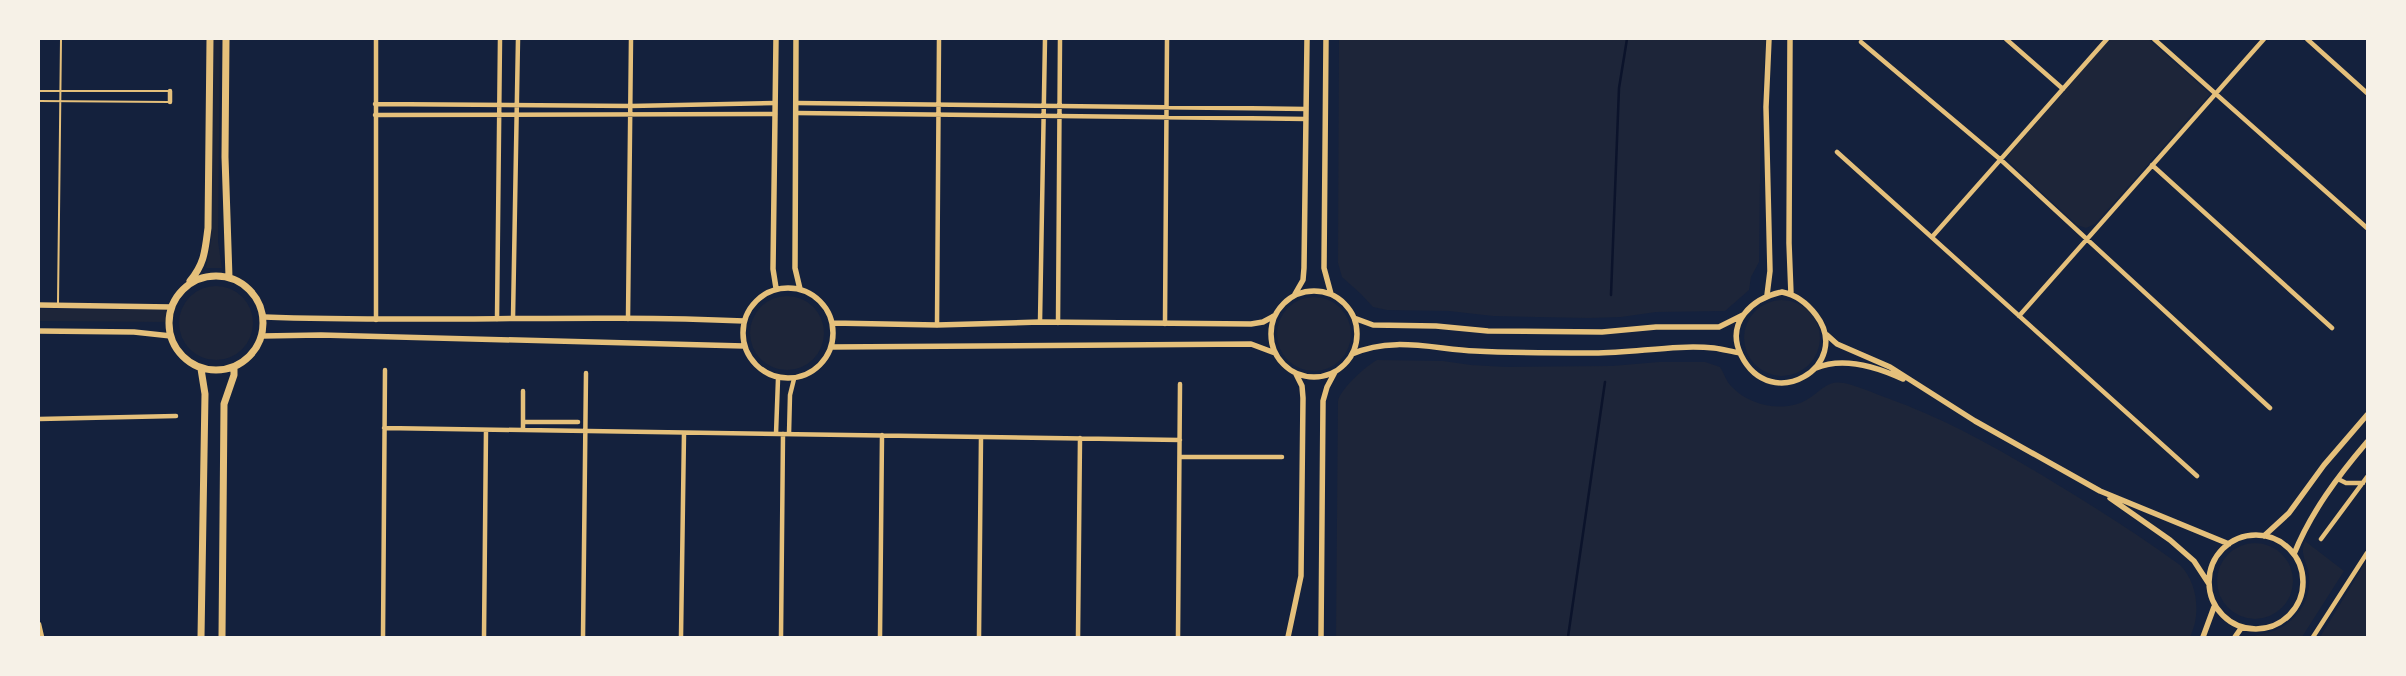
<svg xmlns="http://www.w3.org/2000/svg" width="2406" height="676" viewBox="0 0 2406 676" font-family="Montserrat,sans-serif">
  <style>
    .green { fill: #1d2539 }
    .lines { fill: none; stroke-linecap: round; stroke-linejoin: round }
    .stream { stroke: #0b132b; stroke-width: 2.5 }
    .service { stroke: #e5c07b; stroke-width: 2 }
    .minor { stroke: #e5c07b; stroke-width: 4.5 }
    .tertiary { stroke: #e5c07b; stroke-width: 5.5 }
    .primary { stroke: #e5c07b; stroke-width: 7 }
  </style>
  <rect width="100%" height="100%" fill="#14213d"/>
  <path class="green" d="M213 39H220L218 242 222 268H206L211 242Z
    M1339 39H1766L1761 103 1759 262 1751 277 1749 290 1725 311 1656 312 1621 317 1589 318 1493 316 1449 311 1387 310 1373 307 1361 294 1342 277 1338 263Z
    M2110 39H2148L2210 94 2095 224 2086 228 2077 225 2007 160 2010 153Z
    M179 323a37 37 0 1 1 74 0a37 37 0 1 1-74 0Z
    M750 333a37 37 0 1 1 74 0a37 37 0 1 1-74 0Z
    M1277 334a37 37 0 1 1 74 0a37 37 0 1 1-74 0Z
    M1744 338a38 38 0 1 1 76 0a38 38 0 1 1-76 0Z
    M39 309 166 310V322L39 321Z
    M1377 360 1443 361 1471 365 1506 367 1612 366 1659 362H1705L1720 367C1724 373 1726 381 1731 386 1750 407 1788 414 1811 397 1822 389 1829 380 1844 383 1858 386 1873 393 1887 398 1946 419 1999 449 2053 482 2096 508 2139 535 2180 565 2198 583 2201 615 2190 637H1336L1338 401C1341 388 1366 366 1377 360Z
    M2305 541 2344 571 2302 637H2251C2258 634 2266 634 2273 631 2298 622 2314 597 2308 570 2305 559 2300 552 2305 541Z
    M2217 581a38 38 0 1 1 76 0a38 38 0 1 1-76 0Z
    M2367 560V637H2320Z"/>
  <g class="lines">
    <path class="stream" d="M1611 295 1619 88 1627 39
      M1568 637 1605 382"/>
    <path class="service" d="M39 91H170
      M39 101 169 102
      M58 303 61 39"/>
    <path class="minor" d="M376 39V320
      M2006 39 2063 89
      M2154 39 2367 228
      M2307 39 2367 93
      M1861 42 2001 160 2270 408
      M170 102V91
      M796 103 1306 109
      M375 104 631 106 775 103
      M796 113 1306 119
      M375 115 775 114
      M1837 152 2197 476
      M2152 165 2332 328
      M1932 237 2107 39
      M2019 316 2264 39
      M513 318 518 39
      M497 319 500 39
      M628 319 631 39
      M1040 322 1045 39
      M1058 323 1060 39
      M1165 324 1167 39
      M937 325 939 39
      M523 391V430
      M39 419 176 416
      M523 422H578
      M384 428 1180 440
      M776 434 778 379
      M789 434 790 395 794 379
      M1180 457H1282
      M2338 479 2346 483H2363
      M2321 539 2367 477
      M39 624 42 637
      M383 637 385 370
      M484 637 486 430
      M583 637 586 373
      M681 637 684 433
      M781 637 783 434
      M880 637 882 435
      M979 637 981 437
      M1078 637 1080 438
      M1178 637 1180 384
      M2313 637 2367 553"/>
    <path class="tertiary" d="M796 39 795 268 800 289
      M1326 39 1324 268 1331 294
      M1790 39 1789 243 1791 294
      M743 333a45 45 0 1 1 90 0a45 45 0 1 1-90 0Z
      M776 288 773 269 776 39
      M1271 334a43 43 0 1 1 86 0a43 43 0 1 1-86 0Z
      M1782 292C1797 295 1807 303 1816 315 1854 365 1771 416 1741 355 1725 322 1753 298 1782 292Z
      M1295 294 1303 280 1304 268 1307 39
      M1767 295 1770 271 1766 107 1769 39
      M39 305 171 307
      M264 317C424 323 584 314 744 321
      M1354 318 1373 325 1436 326 1488 331 1602 332 1656 327H1719L1743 315
      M832 323 937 325 1040 322 1251 324 1263 322 1274 316
      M39 331 134 332 171 336
      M1827 335 1837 344 1890 367 1975 421 2100 491 2229 544
      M262 336 321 335 744 346
      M831 347 1251 344 1275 353
      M1352 354C1392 336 1434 349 1475 351 1513 353 1551 353 1589 353 1631 354 1673 344 1714 348 1723 349 1732 352 1740 353
      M1816 368C1844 356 1877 367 1903 379
      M2110 498 2170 540 2194 561 2209 584
      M2209 582a47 47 0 1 1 94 0a47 47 0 1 1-94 0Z
      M2264 536 2289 513 2324 465 2367 415
      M2294 554C2311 512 2338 476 2367 442
      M1288 637 1301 576 1303 398 1302 386 1296 374
      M1321 637 1323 401 1327 387 1335 372
      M2203 637 2214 607
      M2235 637 2242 627"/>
    <path class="primary" d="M226 39 225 157 229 277
      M169 323a47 47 0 1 1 94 0a47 47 0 1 1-94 0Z
      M190 281C205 263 205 250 208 228L210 39
      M201 369 205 394 201 637
      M222 637 224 404 234 375V368"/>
  </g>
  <rect width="2406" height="676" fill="none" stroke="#f6f1e7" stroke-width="80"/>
</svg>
